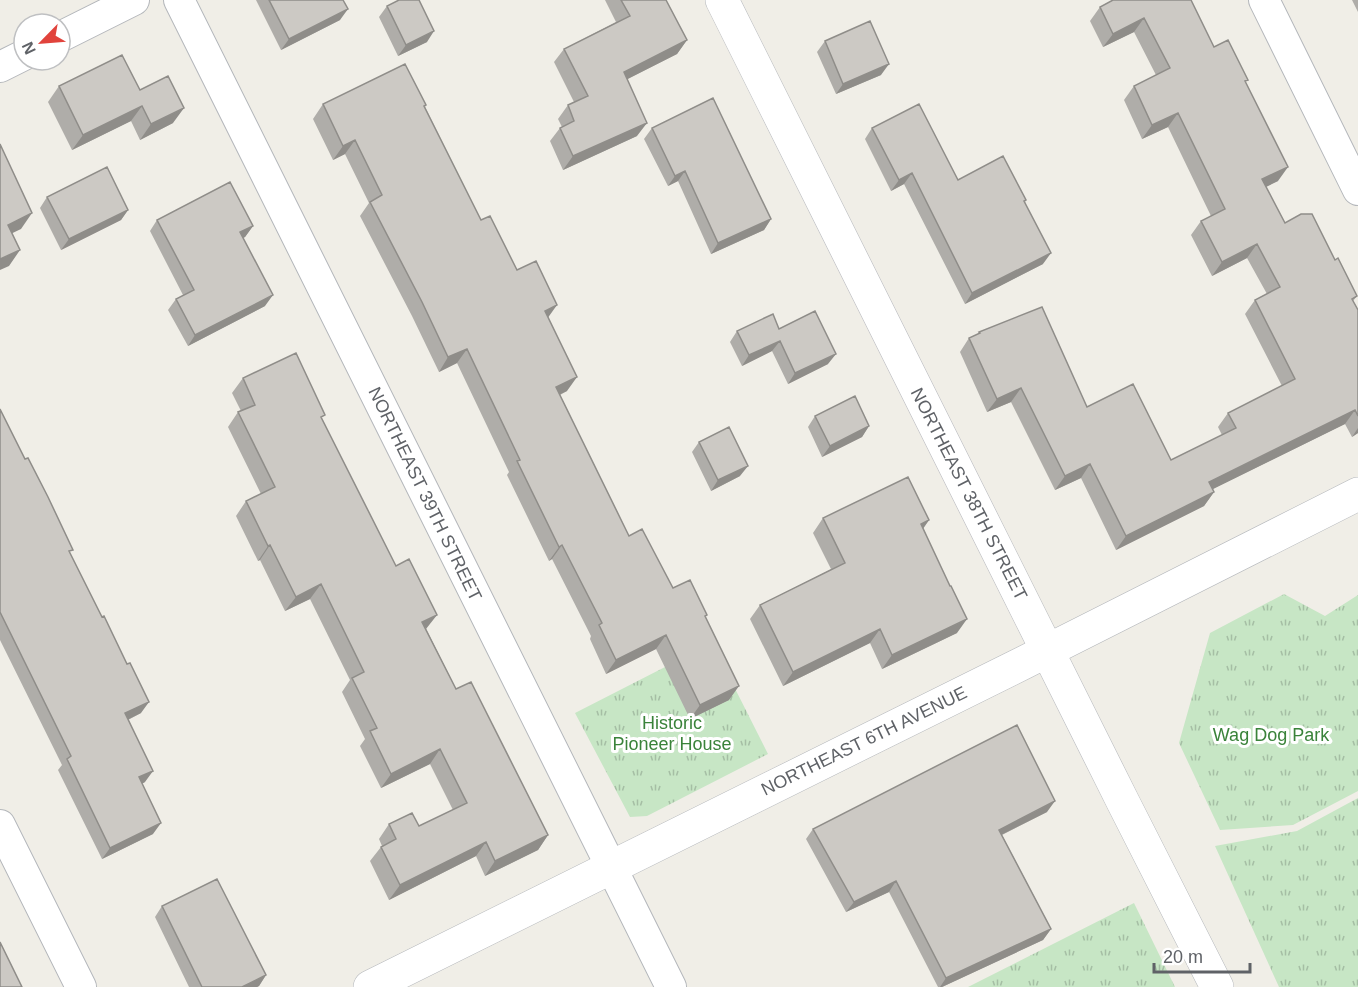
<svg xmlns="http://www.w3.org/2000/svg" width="1358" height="987" viewBox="0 0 1358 987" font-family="Helvetica,sans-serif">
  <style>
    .grass { fill: url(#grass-tufts) }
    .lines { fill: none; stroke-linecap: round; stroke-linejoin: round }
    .minor-casing { stroke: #b4b7bb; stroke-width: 32 }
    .tertiary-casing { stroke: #b4b7bb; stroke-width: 34 }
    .minor { stroke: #fff; stroke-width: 30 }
    .tertiary { stroke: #fff; stroke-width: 33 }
    .wall { fill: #afada9 }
    .shaded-wall { fill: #8f8d89 }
    .building { fill: #ccc9c4; stroke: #8f8d89; stroke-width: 1.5 }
    .labels { text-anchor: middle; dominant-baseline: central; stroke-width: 6; stroke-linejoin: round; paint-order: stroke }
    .street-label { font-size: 18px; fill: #5f6267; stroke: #fff }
    .park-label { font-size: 18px; fill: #3a833a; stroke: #fff }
  </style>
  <defs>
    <pattern id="grass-tufts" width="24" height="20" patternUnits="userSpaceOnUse" patternTransform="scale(1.5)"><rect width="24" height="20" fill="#c7e6c5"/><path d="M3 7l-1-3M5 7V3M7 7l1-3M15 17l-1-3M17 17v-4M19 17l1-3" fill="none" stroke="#a5bea4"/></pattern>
  </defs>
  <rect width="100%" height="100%" fill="#f0eee7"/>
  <path class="grass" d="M1284 594 1325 616 1358 595V791L1293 825 1220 830 1179 743 1210 633Z
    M712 643 768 754 647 816 630 817 575 713Z
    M1358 798V987H1279L1215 846 1297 831Z
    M1134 903 1175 987H968Z"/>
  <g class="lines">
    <defs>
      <path id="minor" d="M179 0 671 987
        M1264 0 1358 190
        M60 37 134 0
        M0 67 24 55
        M0 825 81 987"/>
      <path id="tertiary" d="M722 0 1123 802 1217 987
        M370 987 1025 662 1358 494"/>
    </defs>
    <use href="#minor" class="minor-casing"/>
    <use href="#tertiary" class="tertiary-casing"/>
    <use href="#minor" class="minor"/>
    <use href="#tertiary" class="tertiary"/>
  </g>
  <path class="wall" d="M256 0H343L340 20 281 50Z
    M605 0H666L687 40 677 54 627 79 637 136 563 170 550 141 560 128 562 127 558 119 568 105 574 102 554 62 564 49 616 22Z
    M1113 0 1214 47 1246 83 1278 181 1266 187 1285 223 1335 260 1357 296 1353 301 1358 310V433L1352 437 1345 424 1212 489 1214 492 1204 506 1116 550 1081 478 1055 490 1011 402 987 412 960 352 969 338 978 334 979 332 1087 407 1171 460 1222 435 1218 427 1228 413 1282 386 1245 314 1255 300 1267 294 1247 258 1212 276 1191 235 1201 221 1211 216 1168 127 1142 139 1124 100 1134 86 1156 75 1134 32 1103 47 1090 21 1100 7Z
    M1352 0H1358V12Z
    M387 6 427 42 398 56 379 17Z
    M825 41 881 75 836 94 817 52Z
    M59 86 140 90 173 123 140 140 131 121 72 150 48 102Z
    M323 104 426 105 425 107 481 220 517 270 548 317 567 391 560 395 629 536 673 588 707 615 705 617 729 700 690 719 656 649 606 674 590 639 591 636 552 559 549 561 507 475 509 472 457 363 439 372 412 316 360 216 369 203 345 154 333 160 313 119Z
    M652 128 771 219 764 230 711 254 678 181 668 186 644 139Z
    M872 128 958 180 1026 200 1025 202 1043 264 965 304 904 184 891 191 865 139Z
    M47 197 128 210 121 220 61 250 40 208Z
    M157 220 253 226 245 237 243 238 265 306 188 346 168 310 176 299 183 295 150 231Z
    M779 329 828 364 788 384 772 351 742 366 730 342 737 331Z
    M243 378 322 419 456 689 548 835 538 850 485 876 476 856 389 900 370 861 381 847 382 846 379 839 389 824 419 826 453 810 430 764 381 788 360 746 365 739 342 692 350 680 310 599 285 611 260 560 258 561 236 516 246 501 261 494 228 427 238 412 241 411 232 393Z
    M0 409 70 553 141 713 128 720 145 782 142 784 153 834 102 859 58 770 62 765 0 640Z
    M815 416 869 426 862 437 822 457 808 427Z
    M699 442 740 476 711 491 692 452Z
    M823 518 929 520 923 529 957 633 882 669 870 643 783 686 750 619 760 605 831 569 813 533Z
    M1047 812 1002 835 1051 929 1043 940 942 987H938L889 892 846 912 806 839 813 829Z
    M162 906 266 975 259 986 257 987H189L155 917Z"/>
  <path class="shaded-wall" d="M348 9 340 20 281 50 289 39Z
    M1144 18 1134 32 1103 47 1113 34Z
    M434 31 427 42 398 56 406 45Z
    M687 40 677 54 614 86 624 72Z
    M889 64 881 75 836 94 843 84Z
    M142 106 131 121 72 150 83 135Z
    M184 108 173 123 140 140 151 124Z
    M1178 113 1168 127 1142 139 1152 125Z
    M647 123 637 136 563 170 573 156Z
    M355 140 345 154 333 160 343 146Z
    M1288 167 1278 181 1253 193 1262 179Z
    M685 171 678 181 668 186 675 176Z
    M912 173 904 184 891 191 899 180Z
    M128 210 121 220 61 250 69 239Z
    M32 213 21 229 0 239 8 225Z
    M771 219 764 230 711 254 718 243Z
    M253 226 245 237 233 243 240 232Z
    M1257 244 1247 258 1212 276 1222 262Z
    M20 250 9 266 0 270V259Z
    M1051 253 1043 264 965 304 972 293Z
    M273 295 265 306 188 346 195 335Z
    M557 305 547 319 545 311Z
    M780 341 772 351 742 366 749 355Z
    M467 349 457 363 439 372 448 357Z
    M836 354 828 364 788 384 795 373Z
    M577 377 567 391 546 401 556 387Z
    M1021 388 1011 402 987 412 997 399Z
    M1355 410 1345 424 1199 496 1209 482Z
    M869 426 862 437 822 457 830 446Z
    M1358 428V433L1352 437Z
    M1090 464 1081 478 1055 490 1065 476Z
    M748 466 740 476 711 491 718 480Z
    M1214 492 1204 506 1116 550 1126 536Z
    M929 520 919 534 921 524Z
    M270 545 260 560 258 561 268 546Z
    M562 545 552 559 549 561 559 547Z
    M321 584 310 599 285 611 296 597Z
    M437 615 426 629 422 622Z
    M967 619 957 633 882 669 892 655Z
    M880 629 870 643 783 686 793 672Z
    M666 635 656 649 606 674 616 660Z
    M739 686 729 700 690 719 700 705Z
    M149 702 141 713 117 725 125 713Z
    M440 749 430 764 381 788 391 774Z
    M153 771 145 782 131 789 139 777Z
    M1055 801 1047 812 991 840 999 830Z
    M161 823 153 834 102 859 110 848Z
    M548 835 538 850 485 876 495 861Z
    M486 842 476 856 389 900 400 885Z
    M896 881 889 892 846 912 854 902Z
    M1051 929 1043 940 942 987H940L946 978Z
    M266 975 259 986 257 987H242Z"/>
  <path class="building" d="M269 0H343L348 9 289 39Z
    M399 0H419L434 31 406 45 387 6Z
    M621 0H666L687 40 624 72 647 123 573 156 560 128 574 121 568 105 588 96 564 49 630 16Z
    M1113 0H1191L1214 47 1228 40 1248 80 1245 81 1288 167 1262 179 1285 223 1301 214H1312L1335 260 1338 258 1357 296 1352 299 1358 310V416L1355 410 1209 482 1214 492 1126 536 1090 464 1065 476 1021 388 997 399 969 338 980 333 979 332 1042 307 1087 407 1133 384 1171 460 1236 428 1228 413 1295 379 1255 300 1280 287 1257 244 1222 262 1201 221 1225 209 1178 113 1152 125 1134 86 1170 68 1144 18 1113 34 1100 7Z
    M870 21 889 64 843 84 825 41Z
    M122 55 140 90 168 76 184 108 151 124 142 106 83 135 59 86Z
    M405 64 426 105 424 106 481 220 490 216 517 270 536 261 557 305 545 311 577 377 556 387 629 536 642 529 673 588 690 580 707 615 705 616 739 686 700 705 666 635 616 660 599 625 602 623 562 545 559 547 517 461 520 460 467 349 448 357 422 302 370 202 382 195 355 140 343 146 323 104Z
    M713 98 771 219 718 243 685 171 675 176 652 128Z
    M919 104 958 180 1003 156 1026 200 1024 201 1051 253 972 293 912 173 899 180 872 128Z
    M0 144 32 213 8 225 20 250 0 259Z
    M107 167 128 210 69 239 47 197Z
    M230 182 253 226 240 232 273 295 195 335 176 299 194 290 157 220Z
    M815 311 836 354 795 373 780 341 749 355 737 331 773 314 779 329Z
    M296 353 325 415 321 417 396 566 409 559 437 615 422 622 456 689 471 682 548 835 495 861 486 842 400 885 381 847 396 839 389 824 412 813 419 826 467 803 440 749 391 774 370 731 377 728 352 678 364 672 321 584 296 597 270 545 268 546 246 501 275 487 238 412 255 405 243 378Z
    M855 396 869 426 830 446 815 416Z
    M0 409 25 459 28 458 48 497 73 550 69 551 102 617 104 616 127 664 130 663 149 702 125 713 153 771 139 777 161 823 110 848 67 759 71 756 0 612Z
    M729 427 748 466 718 480 699 442Z
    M908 477 929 520 921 524 950 586H951L967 619 892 655 880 629 793 672 760 605 845 563 823 518Z
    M1017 725 1055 801 999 830 1051 929 946 978 896 881 854 902 813 829Z
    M217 879 266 975 242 987H202L162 906Z
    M0 942 22 987H0Z"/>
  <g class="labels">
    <g class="street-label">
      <text transform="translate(425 494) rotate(64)">NORTHEAST 39TH STREET</text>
      <text transform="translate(969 494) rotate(63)">NORTHEAST 38TH STREET</text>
      <text transform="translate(864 741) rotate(-26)">NORTHEAST 6TH AVENUE</text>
    </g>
    <g class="park-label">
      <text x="672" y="723">Historic<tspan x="672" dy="21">Pioneer House</tspan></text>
      <text x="1271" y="735">Wag Dog Park</text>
    </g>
  </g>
  <g transform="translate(42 42) rotate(245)"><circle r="28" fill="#ffffff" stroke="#bfc0c2" stroke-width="1.5"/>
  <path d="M0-4.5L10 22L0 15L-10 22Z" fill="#e1433c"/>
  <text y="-9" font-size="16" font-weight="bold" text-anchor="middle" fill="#5f6267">N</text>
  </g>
  <path d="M1154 963v9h96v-9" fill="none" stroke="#5f6267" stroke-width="3"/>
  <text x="1163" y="963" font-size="18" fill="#5f6267" stroke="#ffffff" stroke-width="4.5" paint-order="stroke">20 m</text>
</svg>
